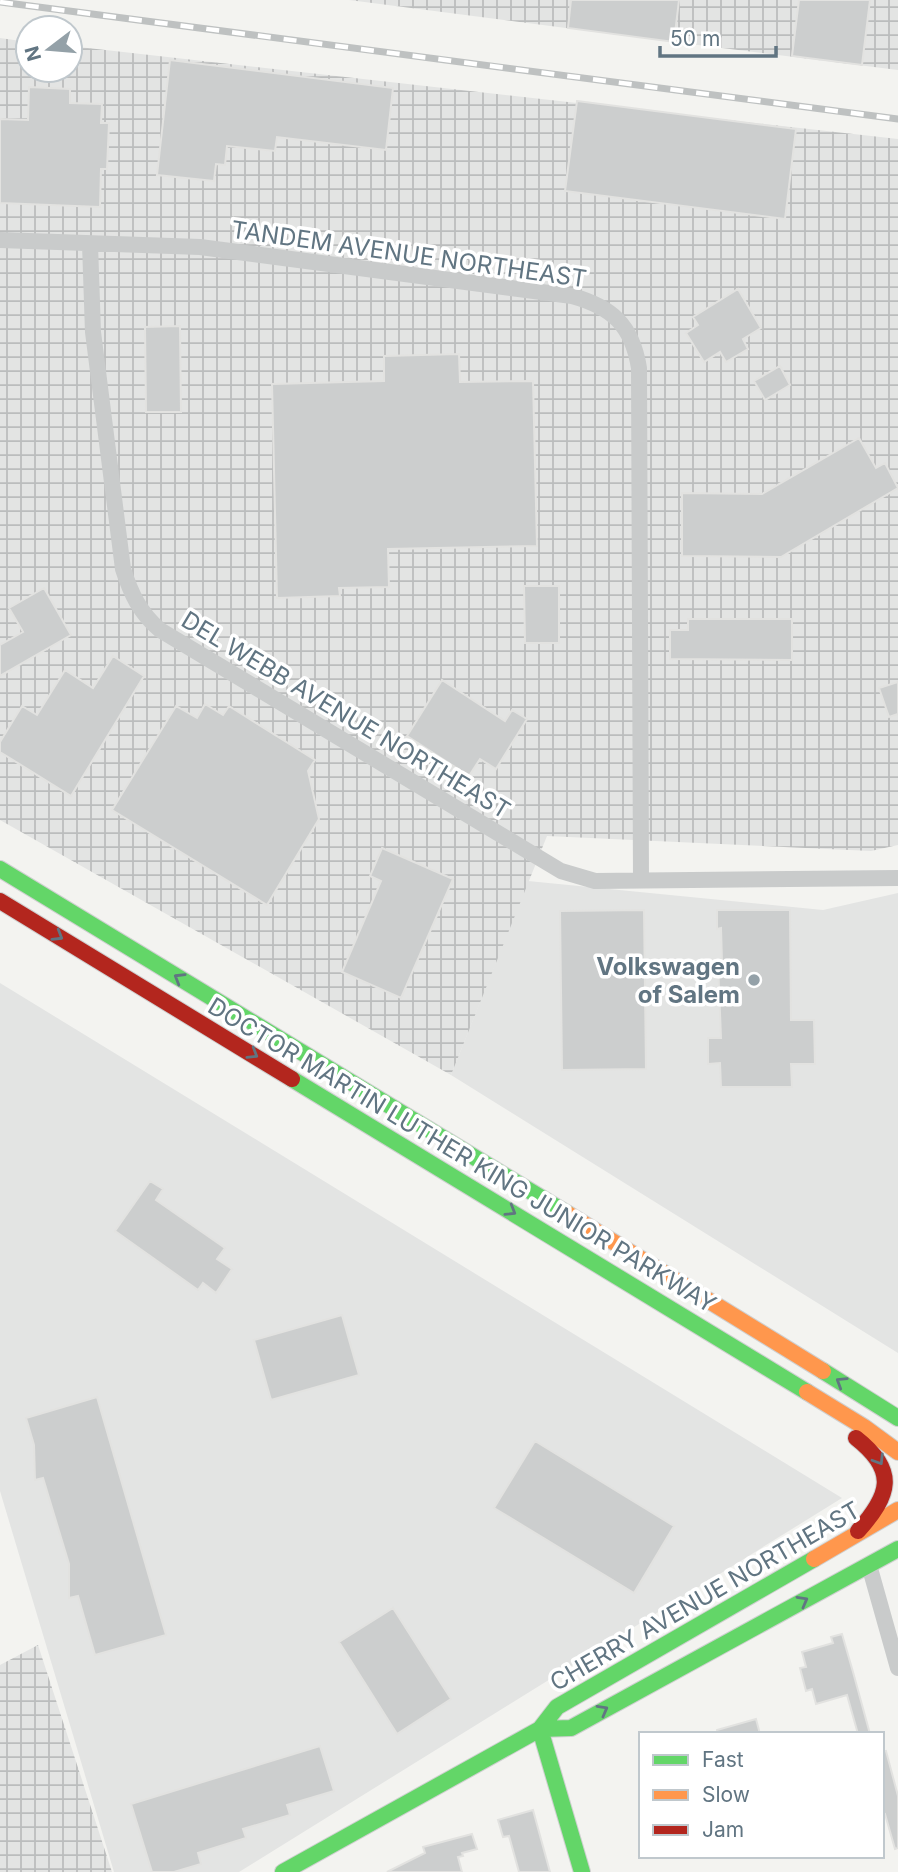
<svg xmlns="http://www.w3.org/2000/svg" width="898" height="1872" viewBox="0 0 898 1872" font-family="Inter,sans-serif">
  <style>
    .built { fill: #e3e4e3 }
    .industrial { fill: url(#industrial-grid) }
    .building { fill: #cccece; stroke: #e2e2e0; stroke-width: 2 }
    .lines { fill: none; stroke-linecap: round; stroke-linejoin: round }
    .fast-casing { stroke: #cfd0d0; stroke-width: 18 }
    .slow-casing { stroke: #cfd0d0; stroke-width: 18 }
    .jam-casing { stroke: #cfd0d0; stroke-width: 18 }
    .street { stroke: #c9cbcb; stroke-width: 16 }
    .fast { stroke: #63d668; stroke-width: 16 }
    .slow { stroke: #ff974d; stroke-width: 16 }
    .jam { stroke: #b3261e; stroke-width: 16 }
    .rail-casing { stroke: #bec1c1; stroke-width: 7 }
    .rail { stroke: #fff; stroke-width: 4.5; stroke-dasharray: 13; stroke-linecap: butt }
    .oneway { stroke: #617582 }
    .poi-dot { fill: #94a1a8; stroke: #fff; stroke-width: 2.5 }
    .labels { text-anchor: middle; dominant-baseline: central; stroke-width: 7; stroke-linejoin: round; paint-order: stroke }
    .street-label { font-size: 24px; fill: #617582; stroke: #fff }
    .poi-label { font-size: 24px; font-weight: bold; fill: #617582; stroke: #fff; text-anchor: end }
  </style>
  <defs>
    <pattern id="industrial-grid" width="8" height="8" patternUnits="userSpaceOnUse" patternTransform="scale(1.75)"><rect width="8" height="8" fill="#e3e4e3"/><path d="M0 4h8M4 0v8" fill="none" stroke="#bbbdbd"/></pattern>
  </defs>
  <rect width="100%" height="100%" fill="#f3f3f0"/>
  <path class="built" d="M528 881 823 910 898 893V1353L451 1075Z
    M0 983 842 1498 239 1872H114L0 1491Z"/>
  <path class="industrial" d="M349 0H898V70L674 42Z
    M0 38 28 42V70H70V46L898 139V845L871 851 547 836 451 1075 0 820Z
    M38 1645 112 1872H0V1665Z"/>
  <path class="building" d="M571 0H679L674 42 568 28Z
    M799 0H870L862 65 792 56Z
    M170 60 393 88 386 150 277 137 275 151 227 146 225 165 216 164 214 181 157 175Z
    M29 87 70 89V103L102 104 101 123H109L107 169H101L100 207 0 203V119L28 120Z
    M577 101 796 129 785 219 565 191Z
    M738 289 761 328 743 339 748 349 726 362 720 352 704 362 686 333 698 325 693 317Z
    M180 326 181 412H146L145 327Z
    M459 354 460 382 533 381 537 546 388 549 389 587 339 588 340 596 277 598 272 384 384 381V356Z
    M780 366 790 385 765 400 754 381Z
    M859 438 876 468 885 463 898 488 781 557 682 556V493L762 494Z
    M524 586H559V643H525Z
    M44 588 71 635 0 676V645L23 632 9 608Z
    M688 619H792V660L670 659V630H688Z
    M113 656 144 676 71 796 0 752V742L22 706 37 715 65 670 93 688Z
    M442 680 505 721 512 710 527 719 496 769 480 759 469 776 407 736Z
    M898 682V714L889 717 879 688Z
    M205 704 223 715 229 706 315 760 308 771 319 819 267 905 112 810 176 706 197 718Z
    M382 848 453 879 401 998 342 972 381 881 370 876Z
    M644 910 646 1069 562 1070 560 911Z
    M717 910H790L791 1020H814L815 1064H791L792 1087H721L720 1063 708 1064V1038H721L718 962H722L721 928 717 929Z
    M150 1181 163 1189 156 1200 225 1248 217 1259 232 1269 216 1293 203 1283 198 1290 115 1231Z
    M342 1315 359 1375 271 1400 254 1340Z
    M97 1397 166 1635 95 1655 78 1596 69 1598V1564L43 1478 35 1480 34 1445 26 1418Z
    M535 1441 674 1526 634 1593 494 1508Z
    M393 1608 451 1699 397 1734 339 1642Z
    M842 1634 853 1672 870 1734H858L847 1695 816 1704 812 1689 806 1691 800 1668 806 1667 802 1652 833 1643 831 1637Z
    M756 1719 760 1734H717V1730Z
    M320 1746 334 1791 287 1805 290 1815 243 1829 246 1838 198 1853 201 1864 174 1872H152L131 1804Z
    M886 1751 898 1796V1848L895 1849 885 1814 882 1815V1752Z
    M533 1810 550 1872H519L509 1836 503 1837 498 1820Z
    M472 1834 477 1849 462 1853 463 1856 458 1857 462 1872H387L425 1853 423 1847Z"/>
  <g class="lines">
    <defs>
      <path id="fast" d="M0 869 568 1214
        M292 1079 807 1392
        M823 1371 898 1418
        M540 1729 571 1728 898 1549
        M540 1729 582 1872
        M283 1872 540 1729 557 1707 814 1559"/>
      <path id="slow" d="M568 1214 823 1371
        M807 1392 864 1427 898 1452
        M814 1559 898 1510"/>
      <path id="jam" d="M0 901 292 1079
        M856 1438C898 1471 890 1495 858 1531"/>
    </defs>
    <use href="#fast" class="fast-casing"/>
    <use href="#slow" class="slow-casing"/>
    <use href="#jam" class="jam-casing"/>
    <path class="street" d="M0 240 200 247 572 296C612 307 632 325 639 368L641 880
      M90 244 93 332 123 569C131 594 140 613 160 630L561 871 595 881 898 878
      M869 1565 898 1668"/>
    <use href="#fast" class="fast"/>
    <use href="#slow" class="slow"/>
    <use href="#jam" class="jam"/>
    <defs>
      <path id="rail" d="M0 2 898 119"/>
    </defs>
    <use href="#rail" class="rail-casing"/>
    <use href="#rail" class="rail"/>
  </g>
  <defs><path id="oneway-chevron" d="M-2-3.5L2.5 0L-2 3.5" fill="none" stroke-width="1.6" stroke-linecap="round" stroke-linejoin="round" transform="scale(1.75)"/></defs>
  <g class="oneway">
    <use href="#oneway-chevron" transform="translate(58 936) rotate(31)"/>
    <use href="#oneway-chevron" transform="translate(179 978) rotate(-149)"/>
    <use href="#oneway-chevron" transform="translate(253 1054) rotate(31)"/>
    <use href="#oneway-chevron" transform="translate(511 1211) rotate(31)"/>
    <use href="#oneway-chevron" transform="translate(841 1382) rotate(-148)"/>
    <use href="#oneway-chevron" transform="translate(879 1460) rotate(58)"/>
    <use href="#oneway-chevron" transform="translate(803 1601) rotate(-29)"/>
    <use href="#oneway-chevron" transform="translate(603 1710) rotate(-29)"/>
  </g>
  <circle class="poi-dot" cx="754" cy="980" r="7"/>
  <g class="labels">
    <g class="street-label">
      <text transform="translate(409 254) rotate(8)">TANDEM AVENUE NORTHEAST</text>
      <text transform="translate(346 715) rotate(31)">DEL WEBB AVENUE NORTHEAST</text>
      <text transform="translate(462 1155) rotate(31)">DOCTOR MARTIN LUTHER KING JUNIOR PARKWAY</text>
      <text transform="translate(705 1596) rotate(-30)">CHERRY AVENUE NORTHEAST</text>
    </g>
    <g class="poi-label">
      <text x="740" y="966">Volkswagen<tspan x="740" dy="28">of Salem</tspan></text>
    </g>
  </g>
  <rect x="639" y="1732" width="245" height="126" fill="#ffffff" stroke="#c0c8cd" stroke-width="2"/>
  <rect x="653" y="1755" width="35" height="10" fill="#63d668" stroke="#c0c8cd" stroke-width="2"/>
  <text x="702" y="1767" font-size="21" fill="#617582">Fast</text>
  <rect x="653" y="1790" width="35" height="10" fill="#ff974d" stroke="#c0c8cd" stroke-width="2"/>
  <text x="702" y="1802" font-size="21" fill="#617582">Slow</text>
  <rect x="653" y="1825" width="35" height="10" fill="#b3261e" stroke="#c0c8cd" stroke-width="2"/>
  <text x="702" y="1837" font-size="21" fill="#617582">Jam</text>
  <g transform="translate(49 49) rotate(254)"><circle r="33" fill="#ffffff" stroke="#c0c8cd" stroke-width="2"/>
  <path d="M0-5L12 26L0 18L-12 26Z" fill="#94a1a8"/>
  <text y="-10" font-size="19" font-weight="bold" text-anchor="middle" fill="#617582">N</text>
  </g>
  <path d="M660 46v10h116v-10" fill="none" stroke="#617582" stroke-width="3.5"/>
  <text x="670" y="46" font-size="21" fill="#617582" stroke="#ffffff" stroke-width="5" paint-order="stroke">50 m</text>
</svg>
